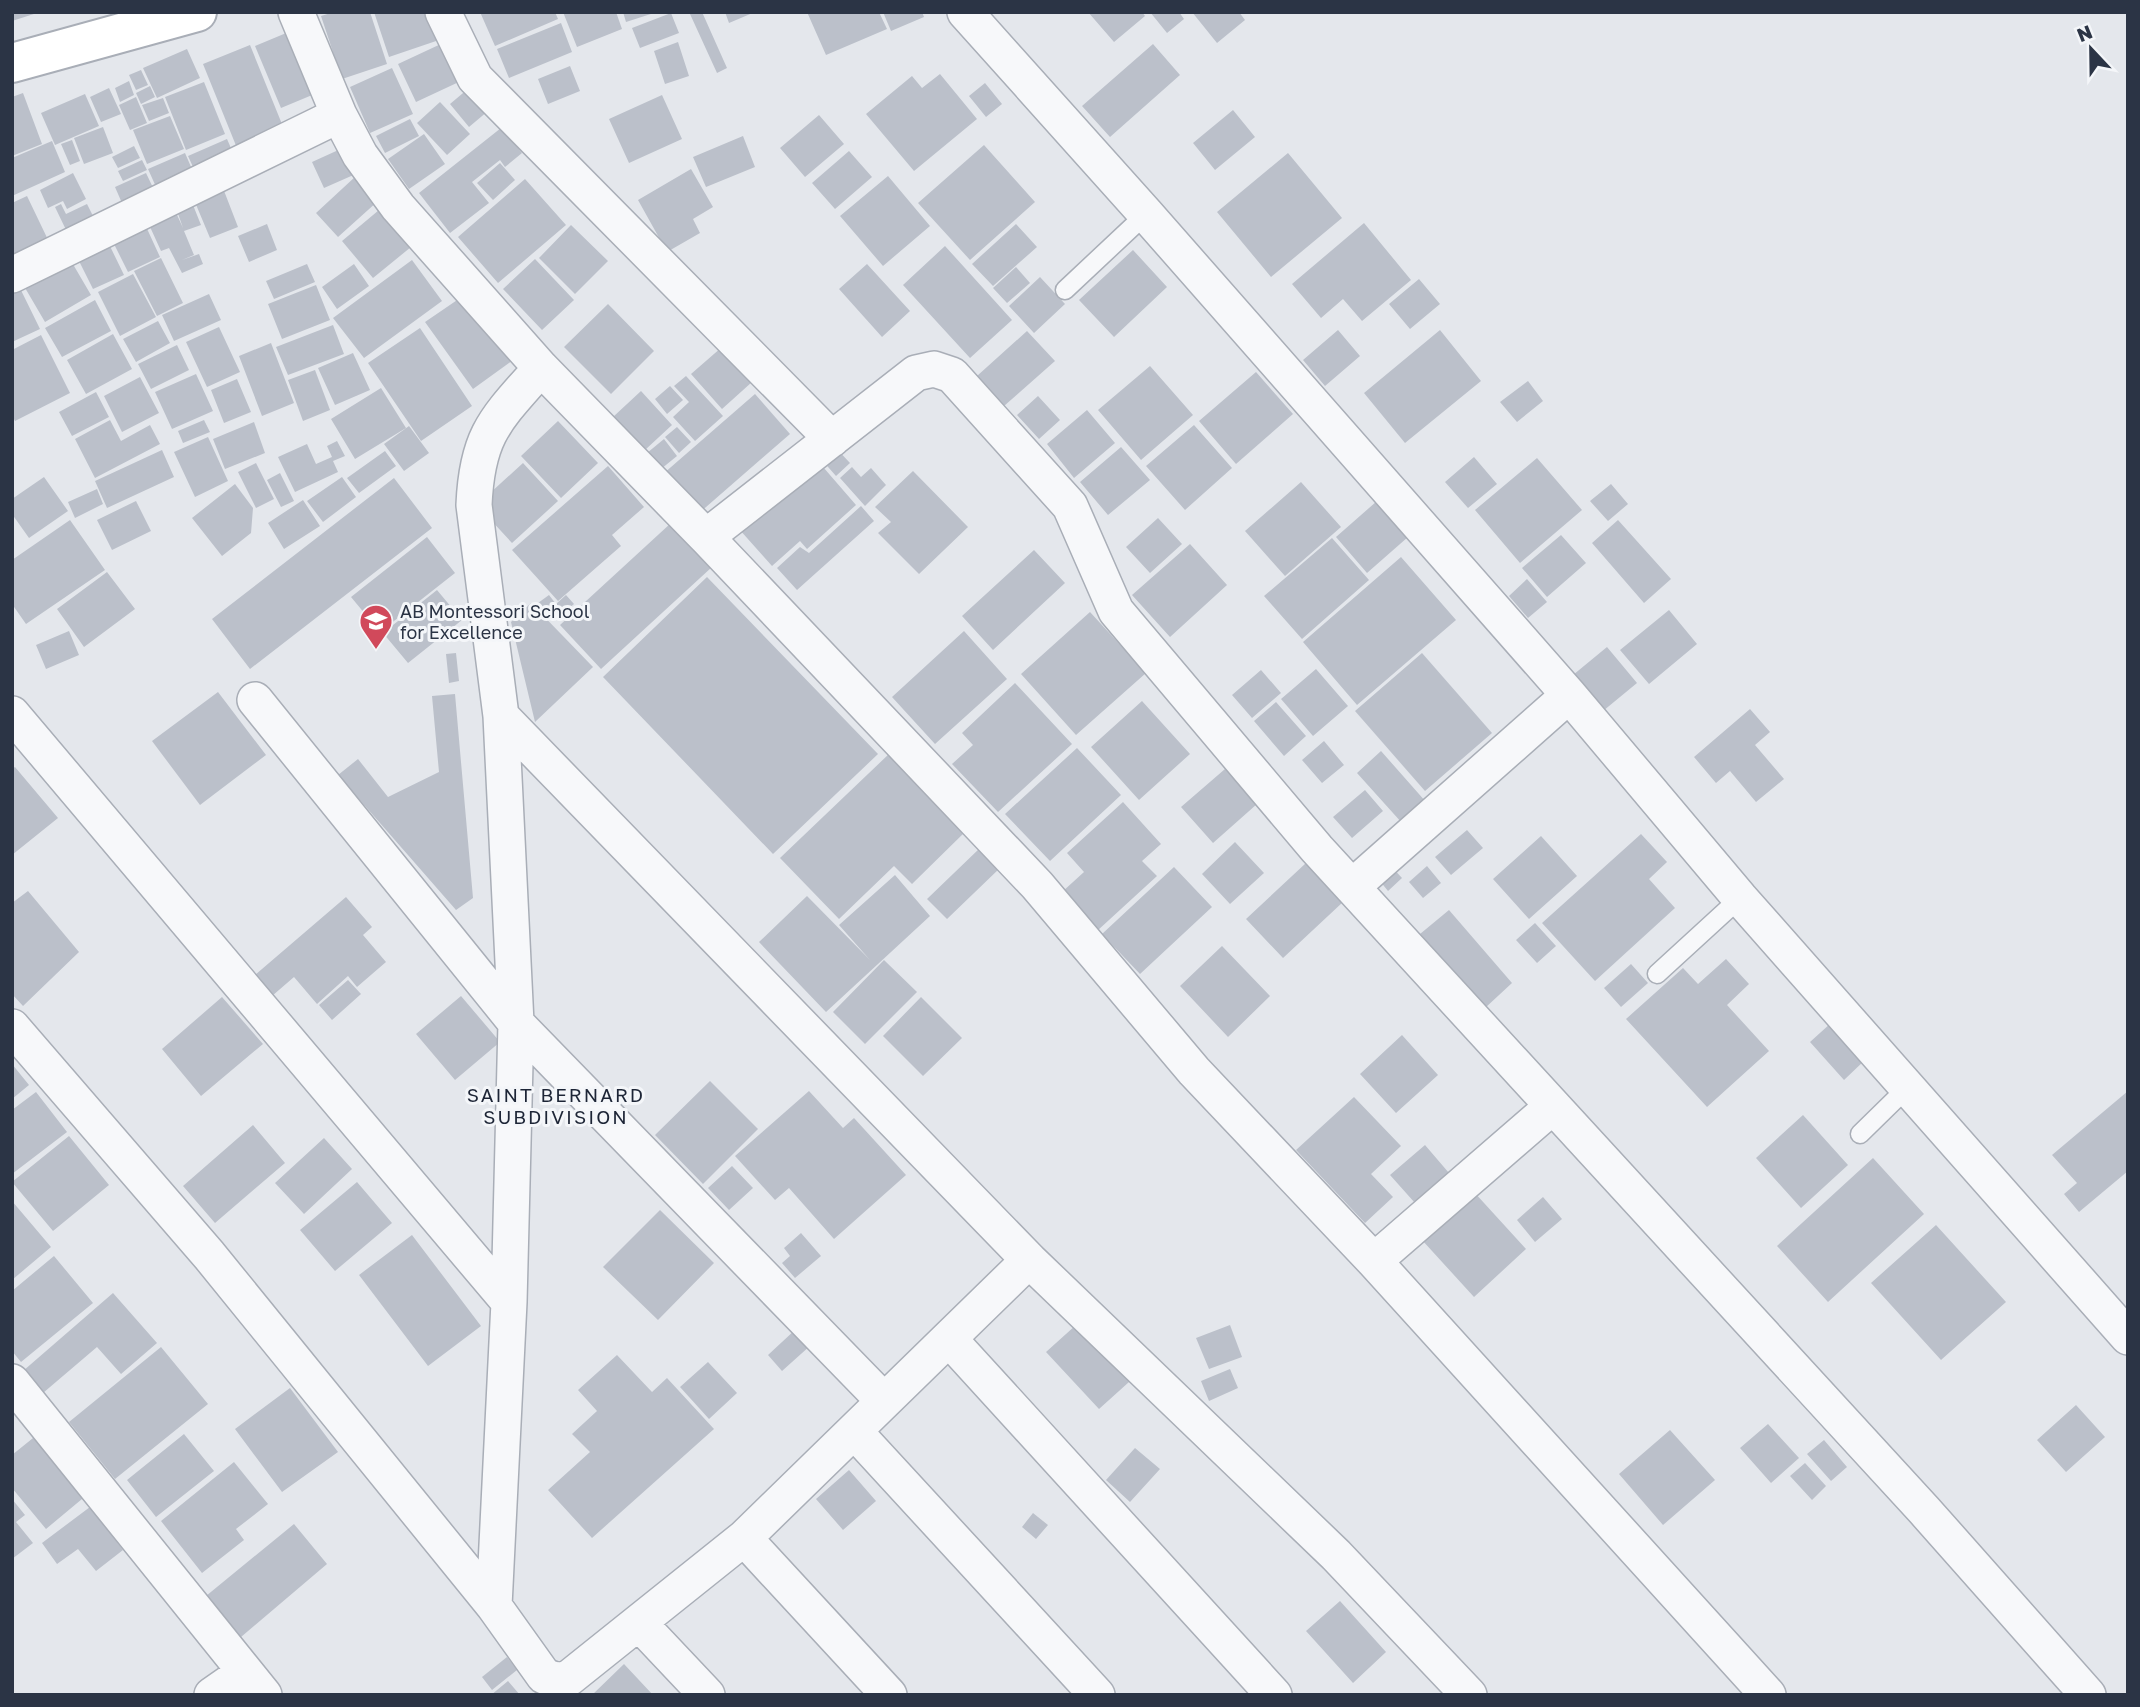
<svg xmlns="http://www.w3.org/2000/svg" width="2140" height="1707" viewBox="0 0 2140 1707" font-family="'Golos Text',sans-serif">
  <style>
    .building { fill: #bbc0ca }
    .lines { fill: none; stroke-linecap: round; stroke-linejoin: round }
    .lane-casing { stroke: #a9aeb7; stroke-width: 21 }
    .street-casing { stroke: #a9aeb7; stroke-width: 38 }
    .secondary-casing { stroke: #a9aeb7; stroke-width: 42 }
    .lane { stroke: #f7f8fa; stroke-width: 18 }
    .street { stroke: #f7f8fa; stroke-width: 35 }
    .secondary { stroke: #fff; stroke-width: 38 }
    .labels { text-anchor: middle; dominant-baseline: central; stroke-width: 6; stroke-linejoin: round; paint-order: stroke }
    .poi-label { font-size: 18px; fill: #2b3445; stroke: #f4f6f9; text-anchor: start }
    .neighbourhood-label { font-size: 19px; letter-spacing: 2px; fill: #1d2536; stroke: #f4f6f9 }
  </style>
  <rect width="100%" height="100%" fill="#e4e7ec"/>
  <path class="building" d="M12 12H37V13L12 21Z
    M334 12H370L387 64 342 79 321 16Z
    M374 12H432L442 39 389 57Z
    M480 12H555L558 19 495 46Z
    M563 12H616L622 29 577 47Z
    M623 12H654V13L626 22Z
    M702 12 727 68 717 73 690 14Z
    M725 12H755L729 23Z
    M807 12H879L887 29 826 55Z
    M883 12H922L924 17 891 31Z
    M1088 12H1142L1145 16 1114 42Z
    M1150 12H1179L1184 19 1167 33Z
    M1192 12H1239L1245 20 1217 43Z
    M671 13 679 33 640 48 632 28Z
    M561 23 572 52 509 78 497 49Z
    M291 31 317 93 281 108 255 46Z
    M678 42 689 76 665 84 654 51Z
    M443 43 461 81 416 102 398 64Z
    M1153 44 1180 75 1110 137 1082 106Z
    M250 45 286 134 239 153 203 64Z
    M187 49 200 78 157 98 143 68Z
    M570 66 580 91 548 104 538 79Z
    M392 68 413 114 370 133 350 87Z
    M141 70 148 85 136 90 129 75Z
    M940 74 977 119 914 171 866 114 912 76 922 88Z
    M129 81 134 95 120 102 115 88Z
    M204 82 225 134 186 150 165 97Z
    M985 83 1002 104 986 117 969 96Z
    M150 86 155 97 141 104 136 93Z
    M109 88 121 114 101 122 90 97Z
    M469 88 488 111 469 127 450 104Z
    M23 93 42 144 12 156V97Z
    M85 94 99 126 55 145 41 113Z
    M662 95 682 139 629 163 609 119Z
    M136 97 147 123 130 130 119 105Z
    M163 98 169 113 149 121 142 105Z
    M440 102 470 134 447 155 417 123Z
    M1233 110 1255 137 1215 170 1193 143Z
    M819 115 844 144 805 177 780 148Z
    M170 116 184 149 147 164 133 130Z
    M410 119 419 136 385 153 376 136Z
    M103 127 113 153 84 164 74 138Z
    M501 128 522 153 505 167 500 160 472 182 489 203 450 233 419 193Z
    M424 134 445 164 409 189 388 159Z
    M743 136 755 167 706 187 693 157Z
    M227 139 237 162 199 180 188 156Z
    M72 140 80 161 70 165 61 144Z
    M52 141 65 172 12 196V158Z
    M984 145 1035 202 970 260 918 203Z
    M134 146 140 158 118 168 112 157Z
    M345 147 358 173 324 188 312 162Z
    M849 151 872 177 835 209 812 183Z
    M185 153 198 183 161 198 148 169Z
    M1288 153 1342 218 1271 277 1217 212Z
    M142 160 147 170 123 181 118 171Z
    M500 163 515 180 493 200 477 183Z
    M691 169 713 207 693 219 700 233 667 252 638 200Z
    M73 173 86 199 67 209 63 201 48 208 40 190Z
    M146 173 157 196 125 210 115 187Z
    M356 176 378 201 338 237 316 213Z
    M888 176 930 226 883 266 840 216Z
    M525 179 566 225 498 283 458 237Z
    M221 183 238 227 210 238 192 195Z
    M27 196 51 246 12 265V203Z
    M191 200 201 225 184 231 194 255 182 260 199 254 203 264 182 273 169 248 161 251 146 218 173 206 183 228 175 205Z
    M61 204 66 214 87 204 95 220 68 234 55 207Z
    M379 210 411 247 373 278 342 241Z
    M143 220 160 257 128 272 110 236Z
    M1364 223 1411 280 1362 321 1343 299 1321 318 1292 284Z
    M267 224 277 250 249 262 238 236Z
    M1016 224 1037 247 993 286 972 264Z
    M571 225 608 261 575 294 539 258Z
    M107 240 124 275 93 289 76 255Z
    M945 246 1012 320 970 358 903 285Z
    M1133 250 1167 287 1114 337 1079 300Z
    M67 254 91 295 45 322 21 281Z
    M161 258 183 303 157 316 134 271Z
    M535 259 574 300 542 330 503 289Z
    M412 260 442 301 364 358 333 318Z
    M307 264 315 282 274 299 266 281Z
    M354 264 369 286 337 309 322 287Z
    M867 264 910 311 882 337 839 289Z
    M1016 267 1030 283 1007 303 993 288Z
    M133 274 156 317 120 336 98 292Z
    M1040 277 1065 304 1034 333 1009 306Z
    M1419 279 1440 304 1410 329 1389 304Z
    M16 280 40 329 12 342V282Z
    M316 285 330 320 282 339 268 304Z
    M209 294 221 320 174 341 162 315Z
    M466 294 513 360 473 389 425 322Z
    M95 300 111 331 62 357 45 328Z
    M608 304 654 351 611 394 564 347Z
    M158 321 170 343 136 362 123 339Z
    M333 325 344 354 288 375 276 347Z
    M219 327 240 372 207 387 186 342Z
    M420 328 472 406 421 441 368 363Z
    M1338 330 1360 356 1325 386 1303 360Z
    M1440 330 1481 381 1405 443 1364 393Z
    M1027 331 1055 361 1004 406 977 376Z
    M113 334 132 369 86 394 67 360Z
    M41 335 70 393 15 421 12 415V350Z
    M271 343 294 403 262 416 239 356Z
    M177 345 189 370 151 389 138 364Z
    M722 347 752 382 722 409 691 374Z
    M353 353 370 390 335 405 318 368Z
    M1150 366 1193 415 1141 460 1098 410Z
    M315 370 330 410 303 421 288 380Z
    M1256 372 1293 414 1236 464 1199 421Z
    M196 374 213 411 172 429 155 392Z
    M686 376 723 416 695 441 673 417 689 402 674 386Z
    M140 377 159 413 122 432 104 396Z
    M237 379 251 412 224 423 211 390Z
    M1528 381 1543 401 1517 422 1500 402Z
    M670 386 683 400 667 414 655 399Z
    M381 388 406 428 355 459 331 419Z
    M641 391 672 425 645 450 613 417Z
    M96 392 109 417 72 436 59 412Z
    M755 394 790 434 698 514 663 474Z
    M1038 396 1060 420 1039 439 1017 415Z
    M1087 410 1115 443 1074 478 1047 444Z
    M110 420 121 441 150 425 160 444 95 478 75 439Z
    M204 420 210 432 183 443 178 431Z
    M558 421 598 463 561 498 521 456Z
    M254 422 265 453 225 469 213 439Z
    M1194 425 1232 468 1185 510 1146 466Z
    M409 426 429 453 404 471 384 444Z
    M677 427 691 442 679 453 665 437Z
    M208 437 228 481 195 497 174 452Z
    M664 439 677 456 661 469 647 453Z
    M337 441 345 456 333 461 338 472 295 492 278 457 307 444 316 464 332 457 327 446Z
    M834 446 850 463 836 476 821 459Z
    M1121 447 1150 480 1108 515 1080 482Z
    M162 450 174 477 107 508 95 481Z
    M385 451 396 466 359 493 347 478Z
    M1474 457 1497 484 1468 508 1445 482Z
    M1537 458 1582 510 1520 563 1475 510Z
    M817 460 856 505 807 549 800 541 772 566 739 529Z
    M256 463 274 499 256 508 238 472Z
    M523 463 558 501 512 543 477 505Z
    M608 466 644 507 612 535 621 546 558 601 512 550Z
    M852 467 861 477 871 468 886 485 865 506 840 478Z
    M913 471 968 527 919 574 878 533 891 522 875 507Z
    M280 473 294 501 281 507 267 480Z
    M44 477 68 511 29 538 12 514V499Z
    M342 477 356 497 323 522 307 501Z
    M394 478 432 528 250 669 212 619Z
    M1301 482 1341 527 1285 576 1245 531Z
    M235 484 253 508 251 533 222 556 192 518Z
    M1611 484 1628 504 1608 521 1590 501Z
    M97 489 103 504 75 518 68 502Z
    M303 500 320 526 284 549 268 523Z
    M136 501 151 531 112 550 97 520Z
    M1377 501 1408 537 1367 573 1336 537Z
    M861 506 874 521 797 590 777 568 800 547 809 553Z
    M1158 518 1182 544 1150 573 1126 547Z
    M70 520 105 570 26 624 12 604V560Z
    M1618 520 1671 579 1644 603 1592 543Z
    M671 523 712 567 601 669 560 625Z
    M1561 535 1586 563 1547 597 1522 568Z
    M427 537 455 573 380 632 351 597Z
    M1332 538 1369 580 1302 639 1264 596Z
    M1190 544 1227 585 1170 637 1132 595Z
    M1034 550 1065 583 993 650 962 616Z
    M1401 557 1456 620 1357 705 1303 642Z
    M107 572 135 609 84 647 57 609Z
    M707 577 878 754 773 854 603 677Z
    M1527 579 1547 602 1528 618 1509 596Z
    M437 590 462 620 408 663 383 633Z
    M549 595 556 604 566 595 574 604 554 621 538 603Z
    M531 603 593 667 535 722 511 622Z
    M1669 610 1697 644 1649 684 1620 650Z
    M1090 612 1146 673 1076 735 1021 674Z
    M69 631 79 655 46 669 36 645Z
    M964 631 1007 679 935 744 892 697Z
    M1607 647 1637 683 1603 711 1573 675Z
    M456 653 459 681 449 683 446 654Z
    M1422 653 1492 733 1425 791 1355 711Z
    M1316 669 1348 706 1313 736 1281 699Z
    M1261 670 1281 693 1252 718 1232 695Z
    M1015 683 1072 744 998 812 952 764 973 745 962 733Z
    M218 692 266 755 200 805 152 741Z
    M455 694 473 898 456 910 338 775 358 759 388 797 439 772 432 696Z
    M1142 701 1190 754 1139 800 1091 747Z
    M1276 702 1306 736 1284 756 1254 721Z
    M1750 709 1770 732 1755 745 1784 779 1756 802 1730 771 1716 783 1694 757Z
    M1324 741 1344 765 1322 783 1302 760Z
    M1077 748 1121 795 1050 861 1005 814Z
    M1381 751 1426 802 1402 823 1357 773Z
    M890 753 966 831 912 884 894 866 839 919 780 858Z
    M15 767 58 818 12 855V769Z
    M1225 769 1257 804 1213 843 1181 807Z
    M1365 790 1383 811 1352 838 1333 817Z
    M1123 802 1161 844 1142 861 1157 876 1097 931 1062 892 1084 872 1067 853Z
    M1467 830 1483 848 1451 875 1435 857Z
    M1641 834 1667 862 1649 879 1675 908 1595 981 1542 923Z
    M1541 836 1577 876 1529 919 1493 879Z
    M1235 842 1264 873 1230 904 1202 874Z
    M980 848 1000 868 947 919 927 899Z
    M1306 863 1343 902 1283 958 1246 919Z
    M1389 864 1402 878 1388 891 1376 876Z
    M1427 866 1441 883 1423 898 1409 882Z
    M1174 867 1212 907 1140 974 1102 934Z
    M895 875 930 916 826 1012 759 942 807 896 870 960 839 925Z
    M28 891 79 952 23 1006 12 994V903Z
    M346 897 372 927 363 935 386 962 357 987 348 976 317 1004 294 977 272 996 255 975Z
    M1449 910 1512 983 1485 1008 1420 934Z
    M1535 923 1556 946 1537 963 1516 940Z
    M1222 946 1270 996 1228 1037 1180 986Z
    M1726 959 1749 984 1727 1005 1769 1051 1707 1107 1626 1019 1683 968 1698 984Z
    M884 960 917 992 865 1044 833 1012Z
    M1631 964 1648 983 1621 1007 1604 988Z
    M348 980 361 994 332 1020 319 1005Z
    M461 996 500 1042 455 1080 416 1034Z
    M222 997 263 1044 201 1096 162 1049Z
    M921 997 962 1038 923 1076 883 1036Z
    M1831 1023 1865 1060 1844 1080 1810 1042Z
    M1402 1035 1438 1075 1396 1113 1360 1074Z
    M12 1064 29 1085 12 1099Z
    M710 1081 758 1129 703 1184 655 1135Z
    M809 1091 843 1128 854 1118 906 1175 834 1239 789 1188 775 1200 735 1156Z
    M2128 1091V1171L2079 1212 2064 1194 2077 1183 2052 1155Z
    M36 1092 67 1132 12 1174V1110Z
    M1354 1097 1401 1146 1371 1174 1393 1197 1365 1223 1296 1150Z
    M1803 1115 1848 1165 1801 1208 1756 1158Z
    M253 1125 285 1163 215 1223 183 1186Z
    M69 1136 109 1185 53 1231 12 1182Z
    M324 1138 352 1169 304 1214 275 1183Z
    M1425 1145 1449 1173 1415 1203 1390 1175Z
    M1873 1158 1924 1214 1828 1302 1777 1246Z
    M732 1166 753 1188 729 1210 708 1188Z
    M357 1182 392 1223 335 1271 300 1230Z
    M1474 1192 1526 1249 1474 1297 1422 1240Z
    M1543 1197 1562 1219 1535 1242 1517 1220Z
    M12 1201 51 1247 12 1280Z
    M660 1210 714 1263 658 1320 603 1267Z
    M1936 1225 2006 1302 1941 1360 1871 1283Z
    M801 1233 821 1256 795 1278 782 1263 790 1256 784 1248Z
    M412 1235 481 1326 428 1366 359 1275Z
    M54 1256 93 1303 21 1362 12 1351V1291Z
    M113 1293 157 1343 121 1374 97 1347 43 1393 23 1371Z
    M1086 1316 1139 1373 1099 1409 1046 1352Z
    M1230 1325 1242 1357 1209 1369 1196 1338Z
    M796 1329 811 1345 782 1371 768 1355Z
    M161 1347 208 1404 115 1479 69 1422Z
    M617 1355 652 1392 667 1378 714 1429 592 1538 548 1490 590 1452 572 1434 597 1411 578 1390Z
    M708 1362 737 1393 709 1419 680 1387Z
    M1230 1369 1238 1388 1209 1401 1201 1381Z
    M290 1388 338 1452 282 1492 235 1429Z
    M2076 1405 2105 1437 2066 1472 2037 1440Z
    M1768 1424 1799 1458 1771 1483 1740 1448Z
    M1670 1430 1715 1480 1663 1525 1619 1474Z
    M38 1434 88 1494 46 1529 12 1488V1455Z
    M184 1434 214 1471 156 1517 127 1480Z
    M1824 1440 1847 1467 1831 1481 1807 1454Z
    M1135 1448 1160 1469 1130 1502 1106 1480Z
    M234 1462 268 1504 236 1529 244 1540 202 1573 161 1521Z
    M1805 1463 1826 1486 1812 1500 1790 1476Z
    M849 1470 876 1501 843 1530 816 1499Z
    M12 1499 25 1515 16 1522 33 1543 12 1559Z
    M90 1507 123 1550 96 1571 78 1549 57 1564 42 1543Z
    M1033 1513 1048 1525 1036 1539 1022 1527Z
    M294 1524 327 1564 241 1637 206 1596Z
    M1340 1601 1386 1652 1353 1683 1306 1631Z
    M507 1657 517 1670 492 1690 482 1677Z
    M624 1664 653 1695H592Z
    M508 1681 520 1695H491Z"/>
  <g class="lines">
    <defs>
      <path id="lane" d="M1065 290 1146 214
        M1657 974 1740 898
        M1860 1134 1908 1087"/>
      <path id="street" d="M296 12 339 115 360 155 398 207 541 368 706 537
        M443 12 475 78 832 439
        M965 12 1146 214 1569 695 1740 898 2128 1337
        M12 275 339 115
        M255 700 516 1023 884 1401
        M12 714 509 1302
        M1352 887 1569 695
        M12 1027 209 1255 494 1606 544 1676 558 1681 569 1678 744 1538 1029 1260 501 716
        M1029 1260 1336 1555 1469 1695
        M1374 1261 1553 1106
        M950 1340 1274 1695
        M12 1382 264 1695
        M854 1431 1097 1695
        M744 1538 889 1695
        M494 1606 509 1302 516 1023 501 716 474 505C477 434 496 419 541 368
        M639 1623 707 1695
        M212 1695 245 1672
        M1768 1695 1374 1261 1194 1071 1037 885 706 537 916 373 934 369 952 375 1070 506 1116 611 1317 849 1924 1510 2088 1695"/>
      <path id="secondary" d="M12 63 197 12"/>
    </defs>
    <use href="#lane" class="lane-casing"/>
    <use href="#street" class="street-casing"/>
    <use href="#secondary" class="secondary-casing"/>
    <use href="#lane" class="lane"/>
    <use href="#street" class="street"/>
    <use href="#secondary" class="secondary"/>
  </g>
  <defs>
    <symbol id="school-pin" viewBox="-11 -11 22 30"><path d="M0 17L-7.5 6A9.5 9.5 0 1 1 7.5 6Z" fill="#d1495b" stroke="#f4f6f9"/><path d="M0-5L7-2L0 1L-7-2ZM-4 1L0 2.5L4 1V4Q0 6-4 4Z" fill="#fff"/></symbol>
  </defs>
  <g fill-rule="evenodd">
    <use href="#school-pin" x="357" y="602" width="38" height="52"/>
  </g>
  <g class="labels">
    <g class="poi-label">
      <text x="400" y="611">AB Montessori School<tspan x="400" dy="21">for Excellence</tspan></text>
    </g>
    <g class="neighbourhood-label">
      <text x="556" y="1094">SAINT BERNARD<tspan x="556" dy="22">SUBDIVISION</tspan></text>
    </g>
  </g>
  <rect width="2140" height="1707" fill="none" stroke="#2b3445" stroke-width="28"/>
  <g transform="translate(2091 49) rotate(338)" stroke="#f4f6f9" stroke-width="5" paint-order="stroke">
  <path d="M0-5L12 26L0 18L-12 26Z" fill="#2b3445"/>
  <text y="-10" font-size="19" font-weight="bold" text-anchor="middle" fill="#2b3445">N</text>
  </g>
</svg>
